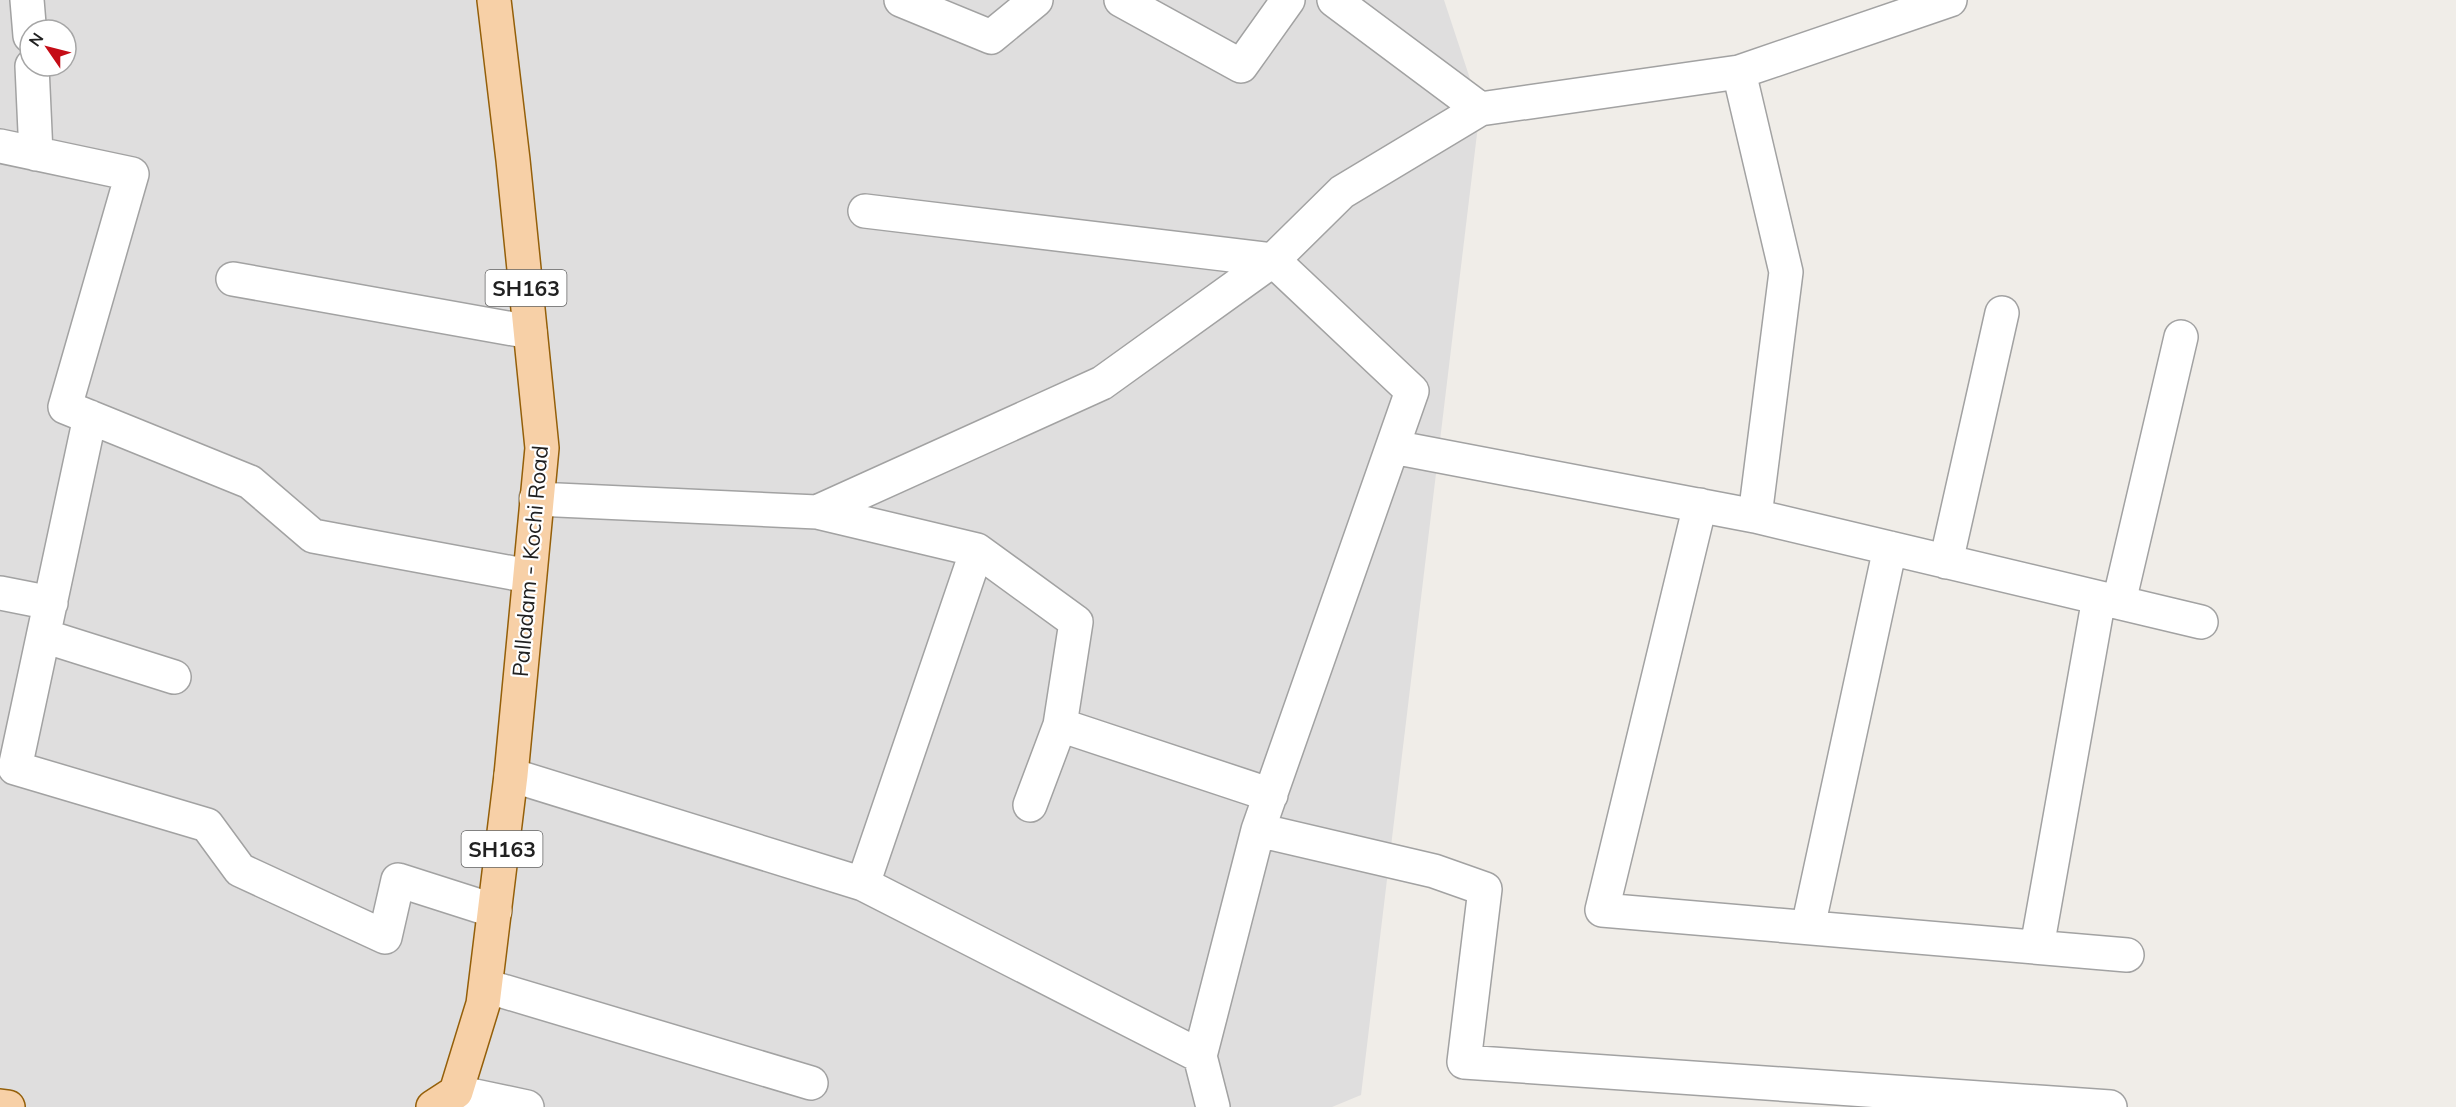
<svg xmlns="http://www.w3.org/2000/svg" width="2456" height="1107" viewBox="0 0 2456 1107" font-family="Mulish,sans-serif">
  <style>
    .residential { fill: #dfdede; fill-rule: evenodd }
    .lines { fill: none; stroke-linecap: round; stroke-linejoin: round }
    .minor-casing { stroke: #a2a2a2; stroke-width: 36 }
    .major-casing { stroke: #945f09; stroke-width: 36 }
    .minor { stroke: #fff; stroke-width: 33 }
    .major { stroke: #f7d0a7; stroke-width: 33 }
    .labels { text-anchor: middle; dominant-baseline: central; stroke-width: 4.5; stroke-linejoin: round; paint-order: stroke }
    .shield { fill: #fff; stroke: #646464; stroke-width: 1.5 }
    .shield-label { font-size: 21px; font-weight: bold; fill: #212121 }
    .street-label { font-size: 22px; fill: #212121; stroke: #fff }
  </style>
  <rect width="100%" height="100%" fill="#f0ede8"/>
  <path class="residential" d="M0 0H1444L1480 109 1361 1095 1332 1107H0ZM30 30H66V66H30Z"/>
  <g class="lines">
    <defs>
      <path id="minor" d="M27 0 30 36
        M901 0 991 37 1036 0
        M1121 0 1241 66 1288 0
        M1334 0 1480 109
        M32 66 36 154
        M0 146 132 174 65 407 250 482 313 536 529 576
        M865 211 1273 260 1412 391 1258 830 1200 1056 1213 1107
        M233 279 530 332
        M90 417 15 768 207 825 240 870 385 937 398 880 495 911
        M1393 447 1755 516 1786 272 1739 72
        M536 499 817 512 1102 383 1273 260 1342 192 1480 109 1739 72 1950 0
        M1700 505 1602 910 2127 955
        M817 512 977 550 863 884
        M1755 516 2201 622
        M977 550 1076 622 1060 725
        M1946 562 2002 313
        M0 593 51 603
        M2119 602 2181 337
        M44 636 174 677
        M511 775 863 884 1200 1056
        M1030 805 1060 725 1271 795
        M1258 830 1434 871 1485 889 1464 1062 2110 1107
        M1808 927 1890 548
        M2037 947 2099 598
        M486 986 811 1083
        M467 1107 456 1092 527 1107"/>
      <path id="major" d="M0 1106 8 1107
        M433 1107 456 1092 483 1004 511 775 542 448 513 160 494 0"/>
    </defs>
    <use href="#minor" class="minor-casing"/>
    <use href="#major" class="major-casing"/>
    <use href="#minor" class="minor"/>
    <use href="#major" class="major"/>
  </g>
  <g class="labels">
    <g class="shield">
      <rect x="485.5" y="270" width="81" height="36" rx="4.5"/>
      <rect x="461.5" y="831" width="81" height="36" rx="4.5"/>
    </g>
    <g class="shield-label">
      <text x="526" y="288">SH163</text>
      <text x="502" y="849">SH163</text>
    </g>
    <g class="street-label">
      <text transform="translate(530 561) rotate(-85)">Palladam - Kochi Road</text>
    </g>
  </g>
  <g transform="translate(48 48) rotate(305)"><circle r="28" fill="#ffffff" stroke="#a6a6a6" stroke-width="1.5"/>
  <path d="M0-4.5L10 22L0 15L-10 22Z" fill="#c50c16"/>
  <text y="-9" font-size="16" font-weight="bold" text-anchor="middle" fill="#212121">N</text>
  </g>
</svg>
